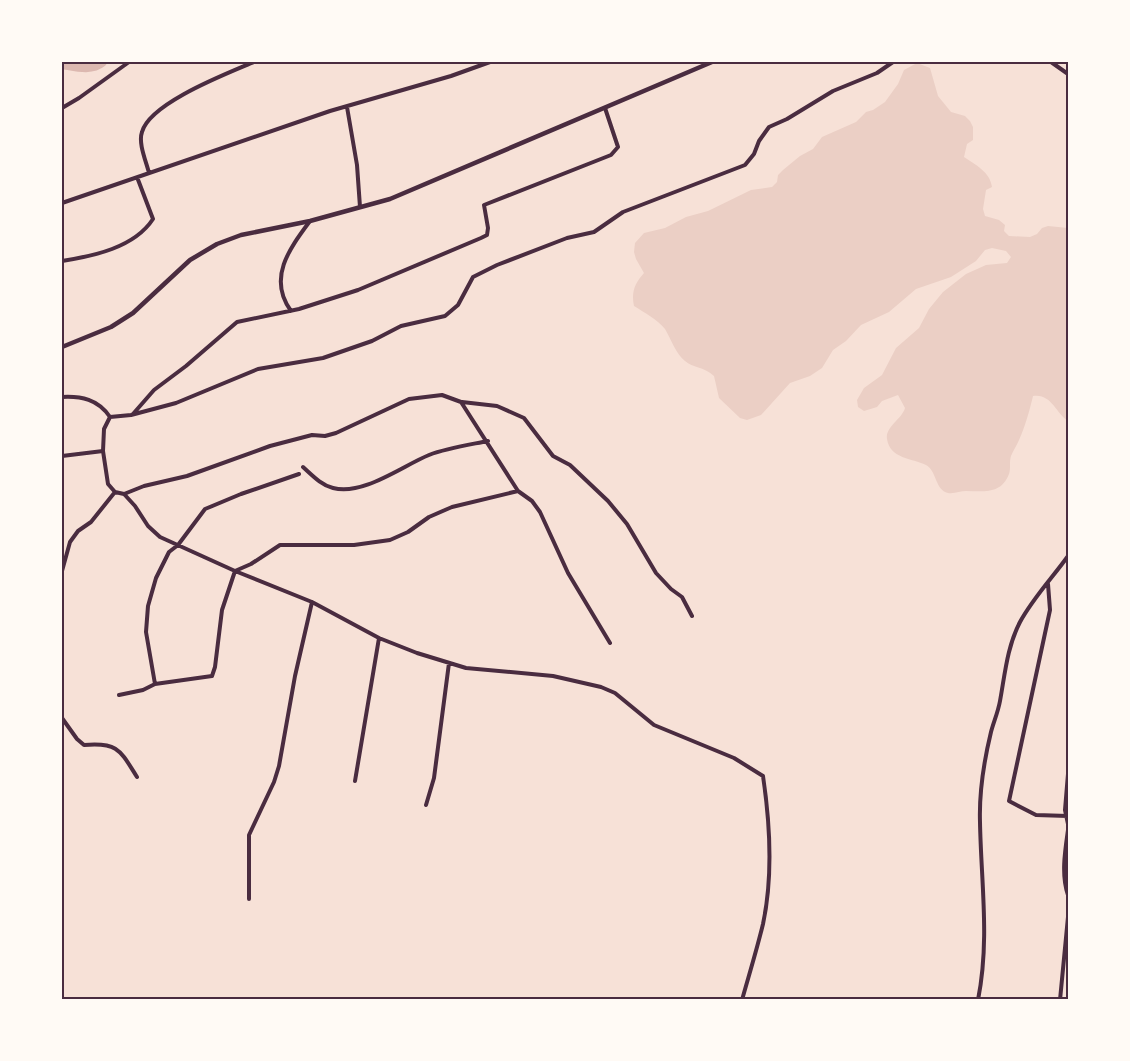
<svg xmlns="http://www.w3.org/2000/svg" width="1130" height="1061" viewBox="0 0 1130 1061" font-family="Manrope,sans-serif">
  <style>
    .green { fill: #ebcfc5 }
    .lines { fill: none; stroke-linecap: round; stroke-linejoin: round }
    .river { stroke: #dcb8b0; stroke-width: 10 }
    .minor { stroke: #4a2c40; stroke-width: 4 }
    .tertiary { stroke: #4a2c40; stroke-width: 4.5 }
    .neatline { fill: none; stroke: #4a2c40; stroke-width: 2 }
  </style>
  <rect width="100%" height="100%" fill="#f7e1d7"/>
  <path class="green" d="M917 63 930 68 938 96 951 112 965 116 970 121 973 127V140L967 144 964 157C976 165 990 172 992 187L986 190 983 209 985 216 999 220 1005 225 1004 231 1009 236 1030 237 1037 234 1042 228 1048 226 1068 228V421C1056 413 1051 393 1033 396 1030 409 1025 427 1019 440 1017 445 1013 451 1011 456 1009 462 1011 468 1009 474 1001 495 983 491 966 491 961 491 954 494 948 493 935 490 937 471 926 465 912 458 890 459 887 439 885 427 902 419 905 408L898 395 882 401 877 407 864 411 858 407 857 400 864 388 882 375 896 348 919 328 929 309 943 292 966 274 986 265 1007 263 1011 257 1006 251 992 248 985 250 976 261 951 277 916 289 889 312 861 325 846 341 833 350 822 368 810 376 790 383 761 415 747 420 740 418 719 398 714 376C703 366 693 368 685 361 676 354 671 339 665 329 657 319 645 313 634 306 631 292 635 283 644 273L636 259 634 252 635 243 644 233 665 228 686 217 708 211 751 190 772 187 777 182 778 175 783 170 800 156 813 149 822 137 856 122 866 112 873 110 885 102 898 84 904 70Z"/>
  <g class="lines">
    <path class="river" d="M62 64C75 66 91 71 102 62"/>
    <path class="minor" d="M1051 62 1068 74
      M347 107 357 165 360 207
      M62 108 79 98 129 62
      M149 173C146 161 138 143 142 132 150 103 226 74 254 62
      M62 203 330 111 451 76 490 62
      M62 261C93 256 134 248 153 219L137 177
      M291 311C267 278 290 248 310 221
      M62 397C81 396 98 399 110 417L131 415 176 403 258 369 323 358 372 341 401 326 445 316 458 305 473 277 497 265 567 238 594 232 623 212 745 165 754 154 759 141 769 127 787 119 833 91 877 73 893 62
      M462 402 497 406 524 418 553 456 570 465 608 501 627 524 656 573 671 589 682 597 692 616
      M133 414 154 390 186 366 237 322 299 309 358 290 481 238 487 235 488 228 484 205 611 155 618 147 605 108
      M110 417 104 429 103 451 108 484 115 492 124 494 135 506 148 526 160 537 235 571 312 602 379 638 417 653 466 668 553 676 601 687 615 693 654 725 734 758 763 776C770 823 773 877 763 924 757 949 749 975 742 1000
      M62 456 103 451
      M303 467C312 475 321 485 333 488 363 496 402 466 429 455 447 448 468 445 488 441
      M124 494 144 486 187 476 270 446 312 435 325 436 336 433 409 399 442 395 461 402 518 491 532 501 540 512 568 573 610 643
      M62 571 70 542 78 531 91 522 115 492
      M1048 584 1050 610 1009 801 1036 815 1068 816
      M155 684 146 632 148 606 156 578 169 552 178 545 205 509 241 494 299 474
      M119 695 143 690 155 684 212 676 215 667 222 610 235 571 251 564 280 545H354L390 540 408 532 429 517 452 507 518 491
      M62 718 77 739 84 745C118 742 120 750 137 777
      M1068 774 1065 810 1068 824
      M355 781 379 638
      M426 805 434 778 449 663
      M1068 830C1065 851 1061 875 1068 895
      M249 899V835L274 782 279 766 295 676 312 602
      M978 1000C990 940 981 882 980 822 979 792 984 761 991 732 994 721 998 712 1000 701 1005 674 1007 647 1020 622 1033 598 1053 577 1068 556
      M1060 1000 1068 917"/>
    <path class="tertiary" d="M62 347 111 327 133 313 190 260 217 244 241 235 310 221 390 199 712 62"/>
  </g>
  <rect width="1130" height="1061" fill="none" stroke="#fffaf5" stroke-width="126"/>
  <rect x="63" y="63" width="1004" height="935" class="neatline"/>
</svg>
